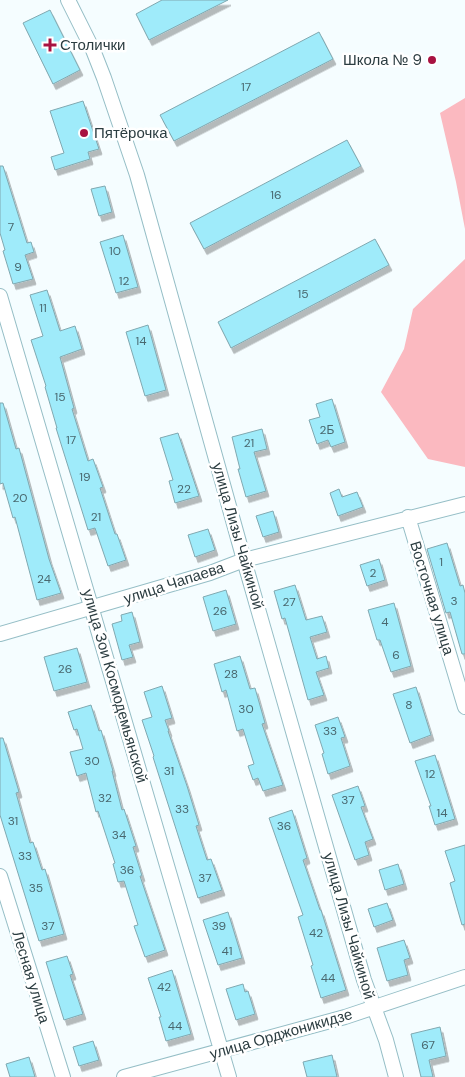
<svg xmlns="http://www.w3.org/2000/svg" width="465" height="1077" viewBox="0 0 465 1077" font-family="'DM Sans',sans-serif">
  <style>
    .forest { fill: #fbb9c0 }
    .building { fill: #9febfa; stroke: #80a8b0; filter: url(#shadow) }
    .lines { fill: none; stroke-linecap: round; stroke-linejoin: round }
    .street-casing { stroke: #95bec6; stroke-width: 16 }
    .street { stroke: #fff; stroke-width: 14 }
    .poi-dot { fill: #a81241; stroke: #fff; stroke-width: 2 }
    .labels { text-anchor: middle; dominant-baseline: central; stroke-width: 5; stroke-linejoin: round; paint-order: stroke }
    .number-label { font-size: 12px; fill: #49686f }
    .poi-label { font-size: 15px; fill: #2c3d41; stroke: #fff; text-anchor: start }
    .street-label { font-size: 15px; fill: #2c3d41; stroke: #fff }
  </style>
  <defs>
    <filter id="shadow"><feDropShadow dx="3" dy="5.5" stdDeviation="0" flood-color="#0004"/></filter>
  </defs>
  <rect width="100%" height="100%" fill="#f5fdff"/>
  <path class="forest" d="M465 98V229L456 182 440 113Z
    M465 259V467L428 459 381 392 404 349 413 309Z"/>
  <path class="building" d="M162 0H228L149 40 136 14Z
    M50 10 80 70 53 84 23 23Z
    M319 32 333 59 174 141 160 115Z
    M83 101 99 149 88 152 90 159 55 170 51 157 64 153 50 111Z
    M347 140 361 166 204 249 190 223Z
    M0 166H3L27 243 31 242 34 252 25 255 33 279 13 284 3 251 5 250 0 233Z
    M105 186 112 212 99 216 91 189Z
    M123 235 138 287 116 293 100 242Z
    M375 239 389 265 231 348 218 322Z
    M47 290 60 331 75 326 82 349 60 357 74 408 72 409 88 461 93 459 103 487 100 488 115 534H117L126 560 108 566 95 528 88 530 56 428H57L45 387 46 386 31 340 43 336 30 295Z
    M148 325 166 390 145 396 126 332Z
    M332 399 345 442 331 447 328 440 317 444 309 420 320 417 316 404Z
    M0 403H3L16 449 19 448 49 559 61 593 37 600 15 517 13 518 3 483 0 484Z
    M262 429 267 449 254 452 266 491 246 497 238 469H240L232 437Z
    M178 433 199 496 175 503 169 481 173 480 160 438Z
    M339 489 342 497 357 492 363 507 338 516 330 493Z
    M273 511 279 532 263 537 256 516Z
    M208 529 215 550 195 557 188 535Z
    M447 543 460 586 463 585 465 593V654H462L450 612 446 613 427 549Z
    M379 559 385 580 367 586 360 565Z
    M295 585 306 620 322 616 327 632 310 637 317 659 326 656 329 668 316 672 324 695 308 700 285 618 282 619 274 591Z
    M226 590 236 624 213 631 203 597Z
    M394 603 411 666 391 672 380 640H377L368 610Z
    M132 612 140 642 129 645 133 657 122 660 112 624 122 621 121 615Z
    M77 648 87 682 54 691 44 657Z
    M240 656 250 689 255 688 265 723 262 724 283 785 263 791 258 778 253 780 248 766 254 764 243 729 237 731 226 690 222 692 214 664Z
    M162 686 172 718 165 720 169 731H168L187 786 199 825 196 826 207 860 211 859 222 890 198 898 153 757 154 756 142 720 152 717 144 692Z
    M416 687 431 735 410 743 393 694Z
    M91 705 99 731 101 730 113 771H112L122 810 124 809 136 846 133 847 142 876H140L165 950 145 957 134 926 138 925 124 881 118 882 113 864 115 863 98 811 96 812 86 773 77 776 70 752 83 749 77 729 74 730 68 712Z
    M338 717 345 737 341 738 350 766 328 774 322 754 324 753 315 725Z
    M0 738H3L19 792 16 793 30 843 33 842 42 870 45 869 64 934 39 941 0 815Z
    M435 755 455 819 435 825 429 806H431L415 761Z
    M358 786 365 806 361 807 373 839 365 842 369 855 355 860 332 795Z
    M292 810 307 858 303 860 320 910H321L346 990 321 998 311 966 313 965 298 917 303 915 269 818Z
    M465 845V924L462 925 450 883 455 881 445 851Z
    M398 864 404 884 385 890 379 870Z
    M387 903 393 920 374 927 368 909Z
    M228 912 242 958 218 965 203 920Z
    M404 940 410 958 404 960 408 975 387 981 377 948Z
    M67 956 73 974 70 975 83 1014 64 1020 46 962Z
    M172 970 191 1034 166 1041 159 1017H161L148 978Z
    M243 984 245 992 248 991 255 1014 236 1020 226 989Z
    M440 1027 446 1056 429 1060 433 1077H421L411 1034Z
    M93 1041 99 1060 79 1066 73 1047Z
    M332 1055 337 1077H307L303 1062Z
    M29 1057 35 1077H10L6 1064Z"/>
  <g class="lines">
    <defs>
      <path id="street" d="M68 0 93 50 104 78 137 175 244 560 364 980 386 1040 396 1077
        M0 296 229 1077
        M408 517 465 707
        M0 634 210 573 244 560 465 504
        M0 876 63 1077
        M124 1077 345 1017 465 977"/>
    </defs>
    <use href="#street" class="street-casing"/>
    <use href="#street" class="street"/>
  </g>
  <g class="poi-dot">
    <path d="M47.5 37.5h5v5h5v5h-5v5h-5v-5h-5v-5h5z"/>
    <circle cx="432" cy="60" r="5"/>
    <circle cx="84" cy="133" r="5"/>
  </g>
  <g class="labels">
    <g class="number-label">
      <text x="246" y="87">17</text>
      <text x="276" y="195">16</text>
      <text x="11" y="227">7</text>
      <text x="115" y="251">10</text>
      <text x="18" y="267">9</text>
      <text x="124" y="281">12</text>
      <text x="303" y="294">15</text>
      <text x="43" y="308">11</text>
      <text x="141" y="341">14</text>
      <text x="60" y="397">15</text>
      <text x="327" y="430">2Б</text>
      <text x="71" y="440">17</text>
      <text x="249" y="443">21</text>
      <text x="85" y="477">19</text>
      <text x="184" y="489">22</text>
      <text x="20" y="498">20</text>
      <text x="96" y="517">21</text>
      <text x="441" y="562">1</text>
      <text x="373" y="573">2</text>
      <text x="44" y="579">24</text>
      <text x="454" y="601">3</text>
      <text x="289" y="602">27</text>
      <text x="220" y="611">26</text>
      <text x="385" y="622">4</text>
      <text x="396" y="655">6</text>
      <text x="65" y="669">26</text>
      <text x="231" y="674">28</text>
      <text x="409" y="705">8</text>
      <text x="246" y="709">30</text>
      <text x="330" y="731">33</text>
      <text x="92" y="761">30</text>
      <text x="169" y="771">31</text>
      <text x="430" y="774">12</text>
      <text x="105" y="798">32</text>
      <text x="348" y="800">37</text>
      <text x="182" y="809">33</text>
      <text x="442" y="813">14</text>
      <text x="13" y="821">31</text>
      <text x="284" y="826">36</text>
      <text x="119" y="835">34</text>
      <text x="25" y="856">33</text>
      <text x="127" y="870">36</text>
      <text x="205" y="878">37</text>
      <text x="36" y="888">35</text>
      <text x="48" y="926">37</text>
      <text x="219" y="926">39</text>
      <text x="316" y="933">42</text>
      <text x="227" y="951">41</text>
      <text x="328" y="978">44</text>
      <text x="164" y="987">42</text>
      <text x="175" y="1026">44</text>
      <text x="428" y="1045">67</text>
    </g>
    <g class="poi-label">
      <text x="60" y="45">Столички</text>
      <text x="422" y="60" text-anchor="end">Школа № 9</text>
      <text x="94" y="133">Пятёрочка</text>
    </g>
    <g class="street-label">
      <text transform="translate(238 536) rotate(74)">улица Лизы Чайкиной</text>
      <text transform="translate(174 583) rotate(-18)">улица Чапаева</text>
      <text transform="translate(432 598) rotate(73)">Восточная улица</text>
      <text transform="translate(115 686) rotate(74)">улица Зои Космодемьянской</text>
      <text transform="translate(349 926) rotate(74)">улица Лизы Чайкиной</text>
      <text transform="translate(31 977) rotate(73)">Лесная улица</text>
      <text transform="translate(281 1034) rotate(-16)">улица Орджоникидзе</text>
    </g>
  </g>
</svg>
